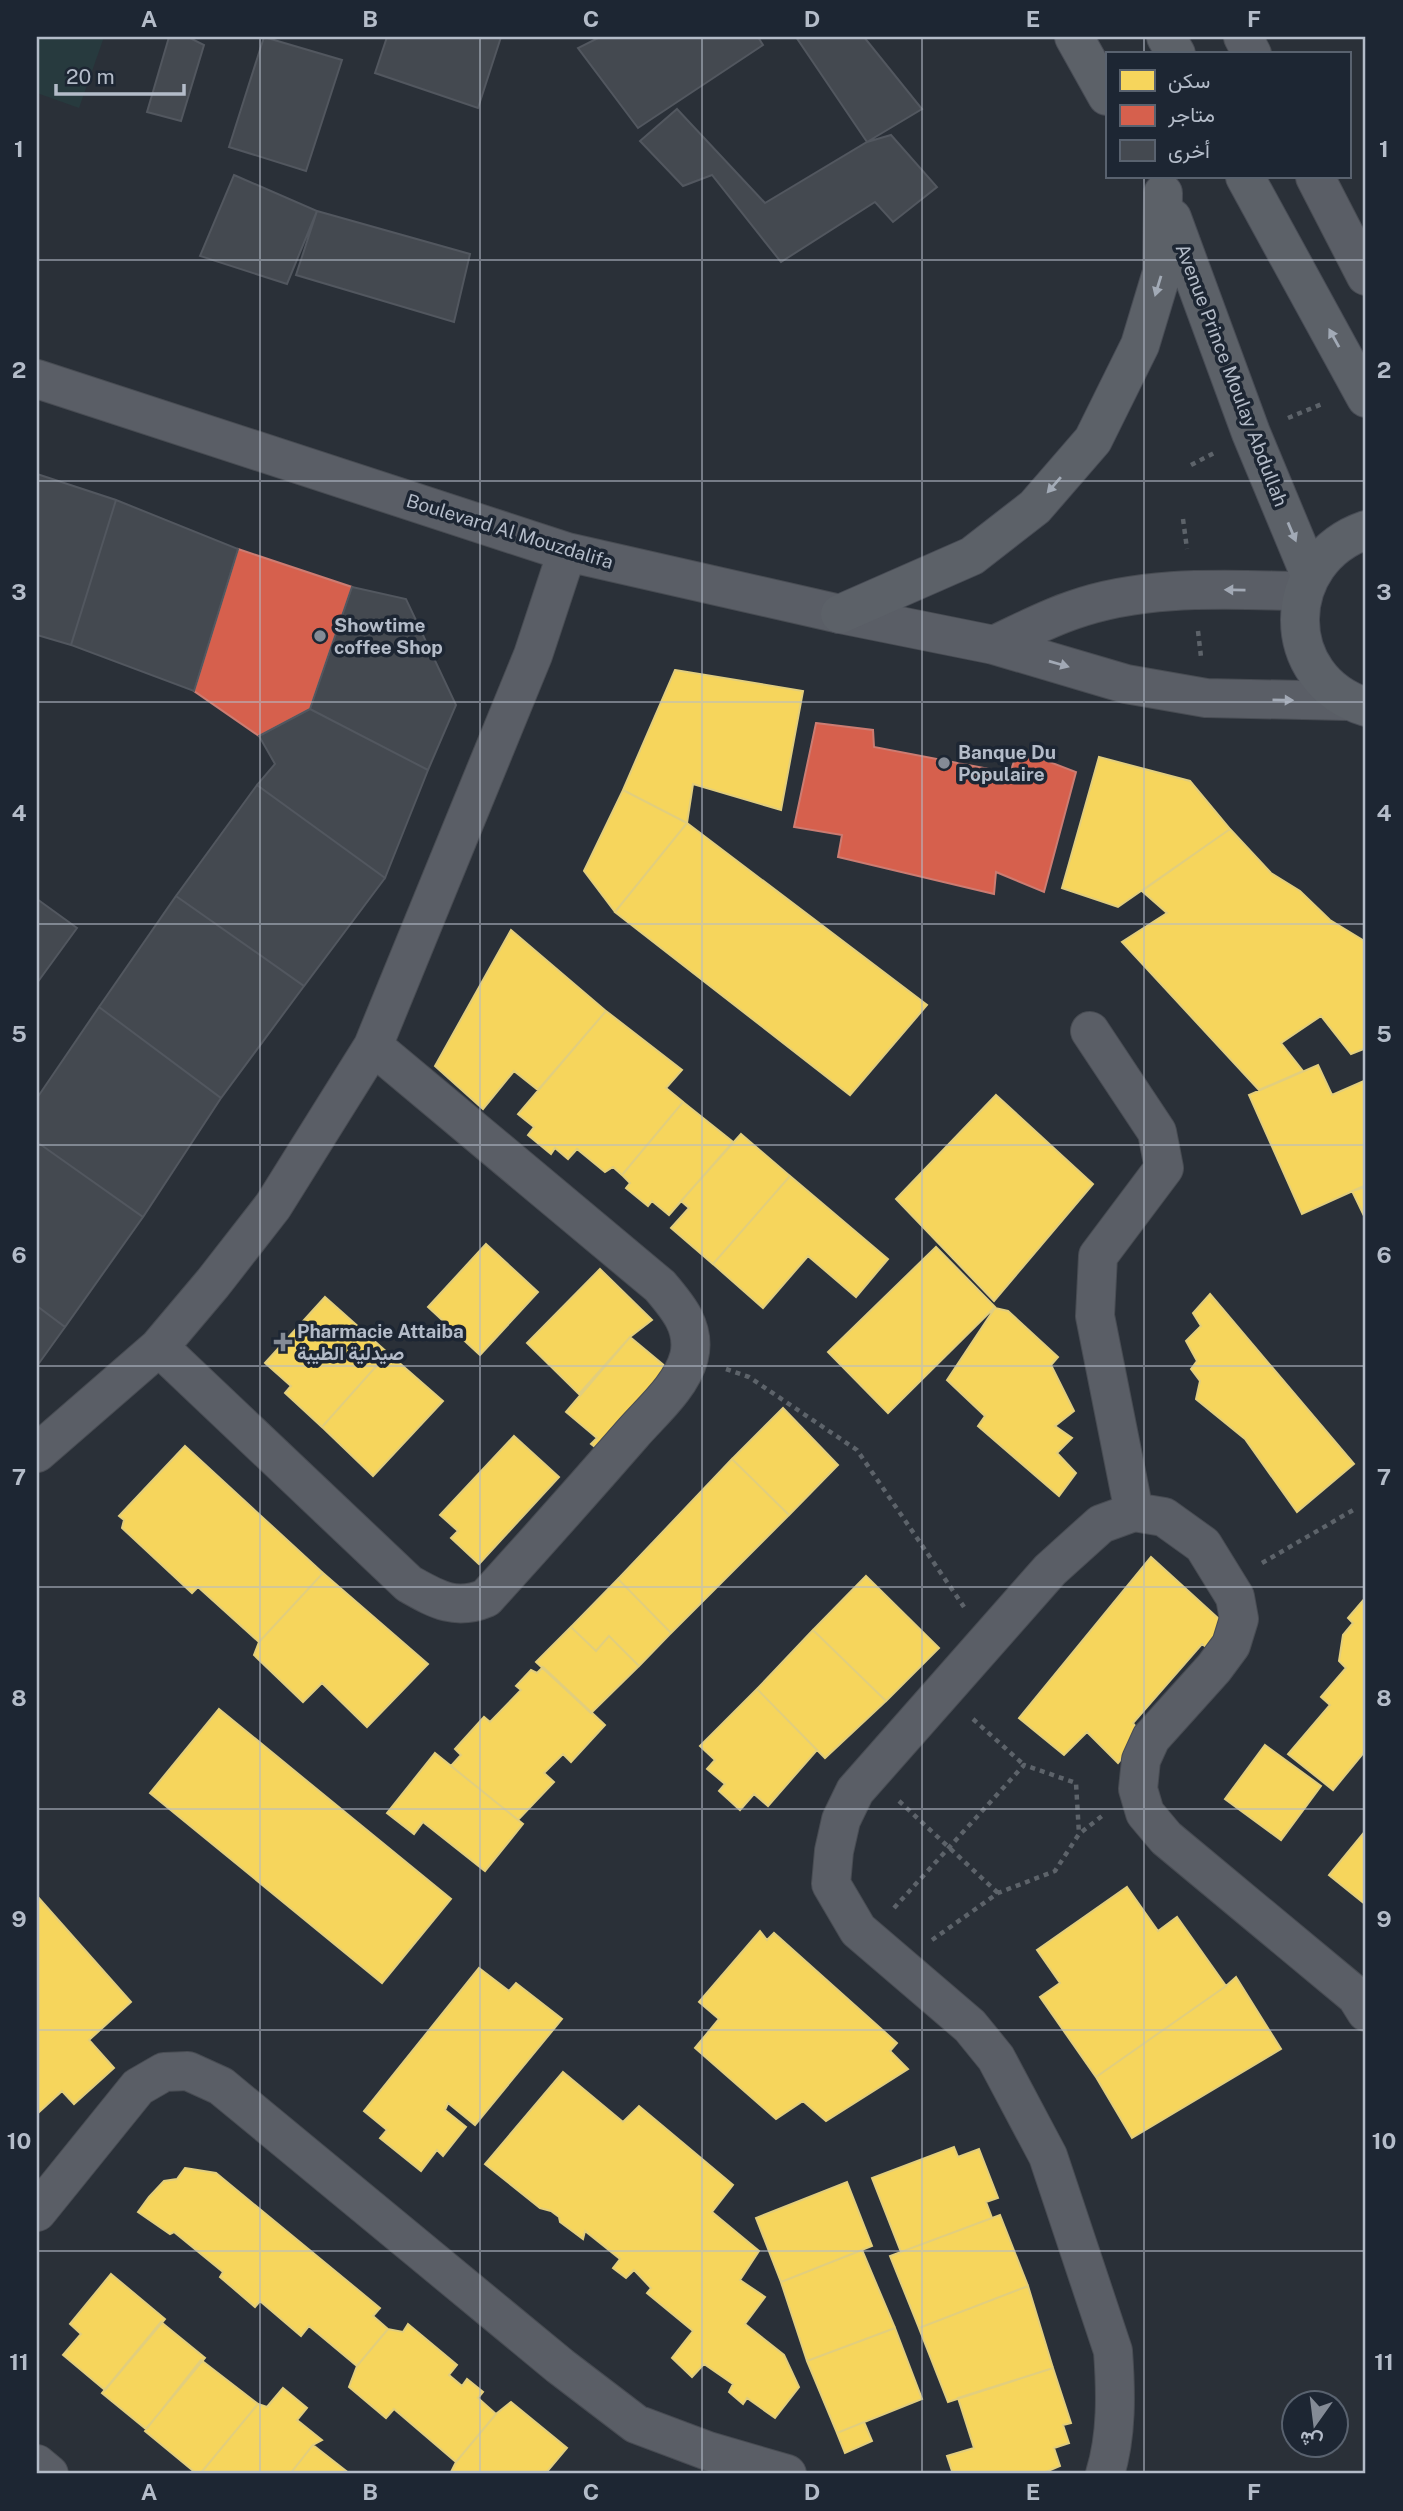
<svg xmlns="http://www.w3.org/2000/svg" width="1403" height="2511" viewBox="0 0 1403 2511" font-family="'Public Sans',Vazirmatn,sans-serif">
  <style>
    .green { fill: #273a3e }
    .homes { fill: #f6d55c; stroke: #e2ce7d; stroke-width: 2 }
    .shops { fill: #d6604d; stroke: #cc7c72; stroke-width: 2 }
    .building { fill: #444950; stroke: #52575f; stroke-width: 2 }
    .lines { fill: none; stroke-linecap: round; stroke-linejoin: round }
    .minor-casing { stroke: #484c53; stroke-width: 40 }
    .major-casing { stroke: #484c55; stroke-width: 40 }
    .path { stroke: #5d636a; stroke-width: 4.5; stroke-dasharray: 5 5; stroke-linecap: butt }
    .minor { stroke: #5a5e66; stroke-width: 38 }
    .major { stroke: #5c6168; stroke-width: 38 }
    .oneway { fill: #a2aab6 }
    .oneway2 { fill: #a2a9b5 }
    .grid { fill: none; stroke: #b4bcc9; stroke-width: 2; stroke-opacity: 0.55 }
    .poi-dot { fill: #848b96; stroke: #1d2633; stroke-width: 2.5 }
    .labels { text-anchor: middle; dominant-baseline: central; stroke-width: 7; stroke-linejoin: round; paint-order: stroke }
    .street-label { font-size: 19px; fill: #b4bcc9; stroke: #1d2633 }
    .poi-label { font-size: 19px; font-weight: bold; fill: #b4bcc9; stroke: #1d2633; text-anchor: start }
    .neatline { fill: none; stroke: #b4bcc9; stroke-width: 2.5 }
    .grid-label { font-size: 23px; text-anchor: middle; font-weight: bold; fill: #b4bcc9 }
  </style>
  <rect width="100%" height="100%" fill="#2a3038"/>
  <path class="green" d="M37 37H104L79 108 37 93Z"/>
  <path class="homes" d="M675 670 803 691 781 810 693 784 687 823 623 790Z
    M1099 757 1190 781 1230 829 1118 907 1062 888Z
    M623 790 687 823 615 912 584 871Z
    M687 823 927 1005 850 1095 615 912Z
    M1230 829 1271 873 1300 891 1330 920 1366 942V1048L1351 1054 1321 1016 1281 1043 1303 1071 1259 1090 1122 942 1167 913 1142 891Z
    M511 930 606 1011 538 1090 514 1071 483 1109 435 1066Z
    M606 1011 682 1070 666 1088 683 1102 622 1175 613 1167 605 1172 577 1149 568 1159 555 1148 551 1154 528 1135 534 1127 518 1114Z
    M1318 1065 1332 1095 1366 1080V1185L1302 1214 1249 1095Z
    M996 1095 1093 1184 994 1301 896 1199Z
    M683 1102 733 1142 669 1215 652 1201 648 1206 626 1188 630 1183 622 1175Z
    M741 1134 790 1176 713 1264 671 1228 689 1208 681 1201Z
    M790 1176 888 1259 856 1297 808 1256 763 1308 713 1264Z
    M1366 1187V1220L1352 1191Z
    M486 1244 538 1292 480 1355 428 1307Z
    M936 1247 995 1307 888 1413 828 1352Z
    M600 1269 652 1320 630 1337 579 1394 527 1343Z
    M1210 1294 1354 1464 1297 1512 1245 1439 1196 1399 1200 1381 1191 1369 1197 1361 1186 1341 1201 1326 1193 1313Z
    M325 1297 388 1353 322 1427 285 1393 291 1386 265 1363Z
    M995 1308 1008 1311 1058 1357 1051 1365 1074 1411 1055 1426 1072 1438 1057 1453 1076 1473 1059 1496 978 1426 985 1416 947 1380Z
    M630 1337 666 1367 610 1459 591 1444 597 1438 566 1412Z
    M388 1353 443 1401 373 1476 322 1427Z
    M783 1408 838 1465 789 1515 732 1459Z
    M514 1436 559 1477 479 1564 451 1538 458 1531 440 1515Z
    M185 1446 323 1573 259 1642 198 1587 192 1593 122 1528 124 1520 119 1516Z
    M732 1459 789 1515 671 1633 618 1579Z
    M1151 1557 1230 1629 1211 1651 1202 1644 1133 1723 1142 1735 1118 1763 1087 1732 1064 1755 1019 1718Z
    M323 1573 428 1664 367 1727 322 1683 303 1702 254 1655 259 1642Z
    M866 1576 939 1648 886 1701 813 1630Z
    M618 1579 671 1633 639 1666 609 1636 596 1651 571 1627Z
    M1366 1597V1750L1333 1790 1288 1754 1330 1705 1321 1697 1346 1668 1339 1661 1343 1635 1353 1623 1348 1618Z
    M571 1627 596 1651 609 1636 639 1666 591 1713 536 1662Z
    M813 1630 886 1701 825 1758 757 1689Z
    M543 1667 605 1725 571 1762 563 1754 544 1773 554 1782 518 1820 451 1766 461 1755 455 1749 484 1717 490 1722 521 1690 516 1686 531 1670 537 1673Z
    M757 1689 817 1750 768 1806 754 1794 740 1810 719 1791 725 1784 707 1769 715 1760 700 1746Z
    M219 1709 451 1899 382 1983 150 1793Z
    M1265 1745 1321 1786 1281 1840 1225 1799Z
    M435 1753 523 1824 485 1871 423 1822 414 1834 387 1813Z
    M1366 1830V1905L1329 1875Z
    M1127 1887 1158 1931 1177 1917 1226 1986 1096 2077 1040 1997 1060 1983 1037 1950Z
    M37 1896 131 2002 89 2040 114 2068 74 2104 62 2091 37 2114Z
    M760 1931 767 1940 774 1933 897 2043 890 2051 908 2069 826 2121 803 2101 776 2119 695 2048 719 2019 699 2002Z
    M479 1968 509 1991 516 1983 562 2019 475 2125 448 2103 445 2110 466 2127 443 2156 437 2150 421 2171 380 2138 387 2130 364 2111Z
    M1236 1977 1281 2049 1132 2138 1096 2077 1226 1986Z
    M563 2072 623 2122 639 2106 733 2185 712 2212 759 2251 740 2280 765 2297 745 2324 784 2355 799 2387 775 2418 747 2398 743 2404 729 2392 733 2384 704 2364 692 2377 672 2358 693 2331 647 2293 651 2288 634 2270 626 2278 613 2268 620 2259 585 2231 583 2239 560 2222 559 2217 551 2211 540 2208 485 2164Z
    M954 2147 958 2157 979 2149 998 2198 986 2202 992 2218 901 2252 872 2178Z
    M185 2168 216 2173 380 2308 373 2316 388 2329 357 2366 309 2326 301 2336 260 2301 255 2307 220 2277 223 2272 174 2232 170 2234 138 2212 149 2197 164 2181 177 2179Z
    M847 2182 872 2246 781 2282 756 2218Z
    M1000 2215 1028 2286 919 2328 890 2256Z
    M862 2250 895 2328 807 2361 781 2282Z
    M111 2274 165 2319 105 2390 63 2355 81 2334 70 2324Z
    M1028 2286 1053 2368 948 2402 919 2328Z
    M161 2322 205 2358 146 2429 102 2393Z
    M408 2324 457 2365 449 2375 462 2386 467 2379 483 2392 478 2398 496 2414 456 2462 394 2409 386 2418 349 2387 357 2366 388 2329 403 2332Z
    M895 2328 922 2399 837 2433 807 2361Z
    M201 2360 258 2404 200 2474H197L145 2431Z
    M1053 2368 1071 2423 1063 2425 1069 2443 1054 2448 1060 2466 1041 2474H953L947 2456 974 2448 958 2398Z
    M283 2388 307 2408 297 2420 322 2440 313 2445 290 2474H200L258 2404 267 2407Z
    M511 2402 567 2448 545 2474H450L456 2462 496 2414Z
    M864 2422 872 2441 845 2453 837 2433Z
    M313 2445 350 2474H290Z"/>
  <path class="shops" d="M238 549 352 587 310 709 259 736 194 691Z
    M816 723 873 730 874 747 1010 773 1018 750 1076 772 1044 892 996 872 994 894 838 857 842 835 794 827Z"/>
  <path class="building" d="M169 37H188L204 45 181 121 147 112Z
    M264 37 342 60 306 171 229 147Z
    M387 37H501L478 108 375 73Z
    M600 37H758L763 45 638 128 578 48Z
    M796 37H864L922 109 867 142Z
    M677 109 765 203 867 142 891 135 937 187 893 222 875 202 781 262 712 175 683 186 640 141Z
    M234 175 317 211 287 284 200 256Z
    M317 211 470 254 454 322 296 275Z
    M37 474 116 500 71 645 37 635Z
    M116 500 238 549 194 691 71 645Z
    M352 587 406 599 456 705 428 770 310 709Z
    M310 709 428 770 385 878 257 785 275 764 259 736Z
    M257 785 385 878 304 986 176 896Z
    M176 896 304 986 221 1098 99 1007Z
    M37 899 77 928 37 983Z
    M99 1007 221 1098 143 1217 37 1142V1098Z
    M37 1142 143 1217 65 1327 37 1306Z
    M37 1306 65 1327 37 1366Z"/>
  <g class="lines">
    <defs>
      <path id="minor" d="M1243 37 1252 54
        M1315 177 1366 276
        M37 379 567 552 840 614 994 645 1126 684 1206 698 1347 701
        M994 645C1020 633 1046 619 1073 610 1146 584 1227 590 1303 591
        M1090 1031 1157 1132 1164 1168 1098 1256 1095 1316 1134 1512
        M159 1347 409 1584C436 1599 455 1611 486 1598 535 1544 584 1489 632 1434 651 1412 681 1387 689 1357 696 1328 678 1307 660 1286L373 1046
        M37 1453 159 1347 213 1283 273 1206 373 1046 533 655 567 552
        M37 2212 138 2087 164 2072 188 2071 221 2086 560 2366 636 2424 708 2451 787 2474
        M37 2464 49 2474
        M1105 2474C1117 2435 1116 2392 1113 2351L1048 2156 996 2058 970 2026 858 1930 831 1884 834 1851 841 1820 855 1791 1050 1570 1101 1524 1134 1512 1164 1517 1203 1545 1235 1597 1239 1619 1231 1645 1214 1668 1151 1738 1141 1760 1138 1789 1145 1813 1166 1838 1356 1996 1366 2012"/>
      <path id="major" d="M1074 37 1107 96
        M1166 37 1176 54
        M1245 177 1366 398
        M1172 218 1251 433 1310 575
        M1366 530C1279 560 1277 679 1366 707
        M840 614 972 556 1035 507 1093 440 1140 345 1162 272 1163 193"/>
    </defs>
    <use href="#minor" class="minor-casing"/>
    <use href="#major" class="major-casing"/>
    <path class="path" d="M1288 418 1322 404
      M1191 465 1214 453
      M1183 519 1187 549
      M1198 631 1201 657
      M726 1369 749 1377 857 1450 964 1607
      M1262 1563 1355 1509
      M973 1719 1024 1765
      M899 1801 998 1893
      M894 1908 1024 1765 1076 1783 1079 1834
      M932 1940 998 1893 1055 1871 1079 1834 1102 1816"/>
    <use href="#minor" class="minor"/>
    <use href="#major" class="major"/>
  </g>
  <defs><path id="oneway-solid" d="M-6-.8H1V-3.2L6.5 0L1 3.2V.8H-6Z" transform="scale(1.75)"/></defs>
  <g class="oneway">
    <use href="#oneway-solid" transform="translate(1158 286) rotate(107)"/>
    <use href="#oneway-solid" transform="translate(1334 338) rotate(-119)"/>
    <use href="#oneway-solid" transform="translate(1054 485) rotate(131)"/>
    <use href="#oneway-solid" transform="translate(1292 532) rotate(67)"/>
  </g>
  <g class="oneway2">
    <use href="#oneway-solid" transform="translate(1235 590) rotate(-179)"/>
    <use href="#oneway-solid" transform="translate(1059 664) rotate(16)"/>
    <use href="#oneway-solid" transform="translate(1283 700) rotate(1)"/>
  </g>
  <path class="grid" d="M260 37V2474M480 37V2474M702 37V2474M922 37V2474M1144 37V54M1144 177V2474M37 260H1366M37 481H1366M37 702H1366M37 924H1366M37 1145H1366M37 1366H1366M37 1587H1366M37 1809H1366M37 2030H1366M37 2251H1366"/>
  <g class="poi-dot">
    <circle cx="320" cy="636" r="7"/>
    <circle cx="944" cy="763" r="7"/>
    <path d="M279.5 1331.5h7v7h7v7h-7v7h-7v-7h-7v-7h7z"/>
  </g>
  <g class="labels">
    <g class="street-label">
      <text transform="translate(1232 375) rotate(69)">Avenue Prince Moulay Abdullah</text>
      <text transform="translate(510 531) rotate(17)">Boulevard Al Mouzdalifa</text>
    </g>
    <g class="poi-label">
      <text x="334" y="625">Showtime<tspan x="334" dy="22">coffee Shop</tspan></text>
      <text x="958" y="752">Banque Du<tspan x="958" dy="22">Populaire</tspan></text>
      <text x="297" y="1331">Pharmacie Attaiba<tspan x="297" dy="22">صيدلية الطيبة</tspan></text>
    </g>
  </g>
  <rect width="1403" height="2511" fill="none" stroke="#1d2633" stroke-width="77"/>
  <rect x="1106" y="52" width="245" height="126" fill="#1d2633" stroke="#59626f" stroke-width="2"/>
  <rect x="1120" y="70" width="35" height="21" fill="#f6d55c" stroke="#59626f" stroke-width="2"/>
  <text x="1168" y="88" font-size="21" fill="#b4bcc9">سكن</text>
  <rect x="1120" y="105" width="35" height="21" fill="#d6604d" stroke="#59626f" stroke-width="2"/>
  <text x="1168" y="122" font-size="21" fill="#b4bcc9">متاجر</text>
  <rect x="1120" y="140" width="35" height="21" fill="#444950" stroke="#59626f" stroke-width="2"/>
  <text x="1168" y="158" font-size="21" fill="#b4bcc9">أخرى</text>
  <g transform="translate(1315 2424) rotate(194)"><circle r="33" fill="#1d2633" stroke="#59626f" stroke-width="2"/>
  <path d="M0-5L12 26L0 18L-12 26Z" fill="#848b96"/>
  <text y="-10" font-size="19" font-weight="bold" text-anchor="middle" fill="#b4bcc9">ش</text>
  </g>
  <path d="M56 84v10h128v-10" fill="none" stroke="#b4bcc9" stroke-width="3.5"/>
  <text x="66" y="84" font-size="21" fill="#b4bcc9" stroke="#1d2633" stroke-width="5" paint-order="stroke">20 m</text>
  <rect x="38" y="38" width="1326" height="2434" class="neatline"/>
  <g class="grid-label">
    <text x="149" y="27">A</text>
    <text x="370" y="27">B</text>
    <text x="591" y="27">C</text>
    <text x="812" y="27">D</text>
    <text x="1033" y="27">E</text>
    <text x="1254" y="27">F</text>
    <text x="19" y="157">1</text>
    <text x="1384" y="157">1</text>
    <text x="19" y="378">2</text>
    <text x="1384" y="378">2</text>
    <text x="19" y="600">3</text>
    <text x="1384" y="600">3</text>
    <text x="19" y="821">4</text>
    <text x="1384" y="821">4</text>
    <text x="19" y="1042">5</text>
    <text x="1384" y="1042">5</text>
    <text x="19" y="1263">6</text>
    <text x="1384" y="1263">6</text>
    <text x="19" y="1485">7</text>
    <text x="1384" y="1485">7</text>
    <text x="19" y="1706">8</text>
    <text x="1384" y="1706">8</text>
    <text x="19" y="1927">9</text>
    <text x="1384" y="1927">9</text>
    <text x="19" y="2149">10</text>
    <text x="1384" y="2149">10</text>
    <text x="19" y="2370">11</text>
    <text x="1384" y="2370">11</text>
    <text x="149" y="2500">A</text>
    <text x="370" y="2500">B</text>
    <text x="591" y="2500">C</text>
    <text x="812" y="2500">D</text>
    <text x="1033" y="2500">E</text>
    <text x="1254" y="2500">F</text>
  </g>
</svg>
